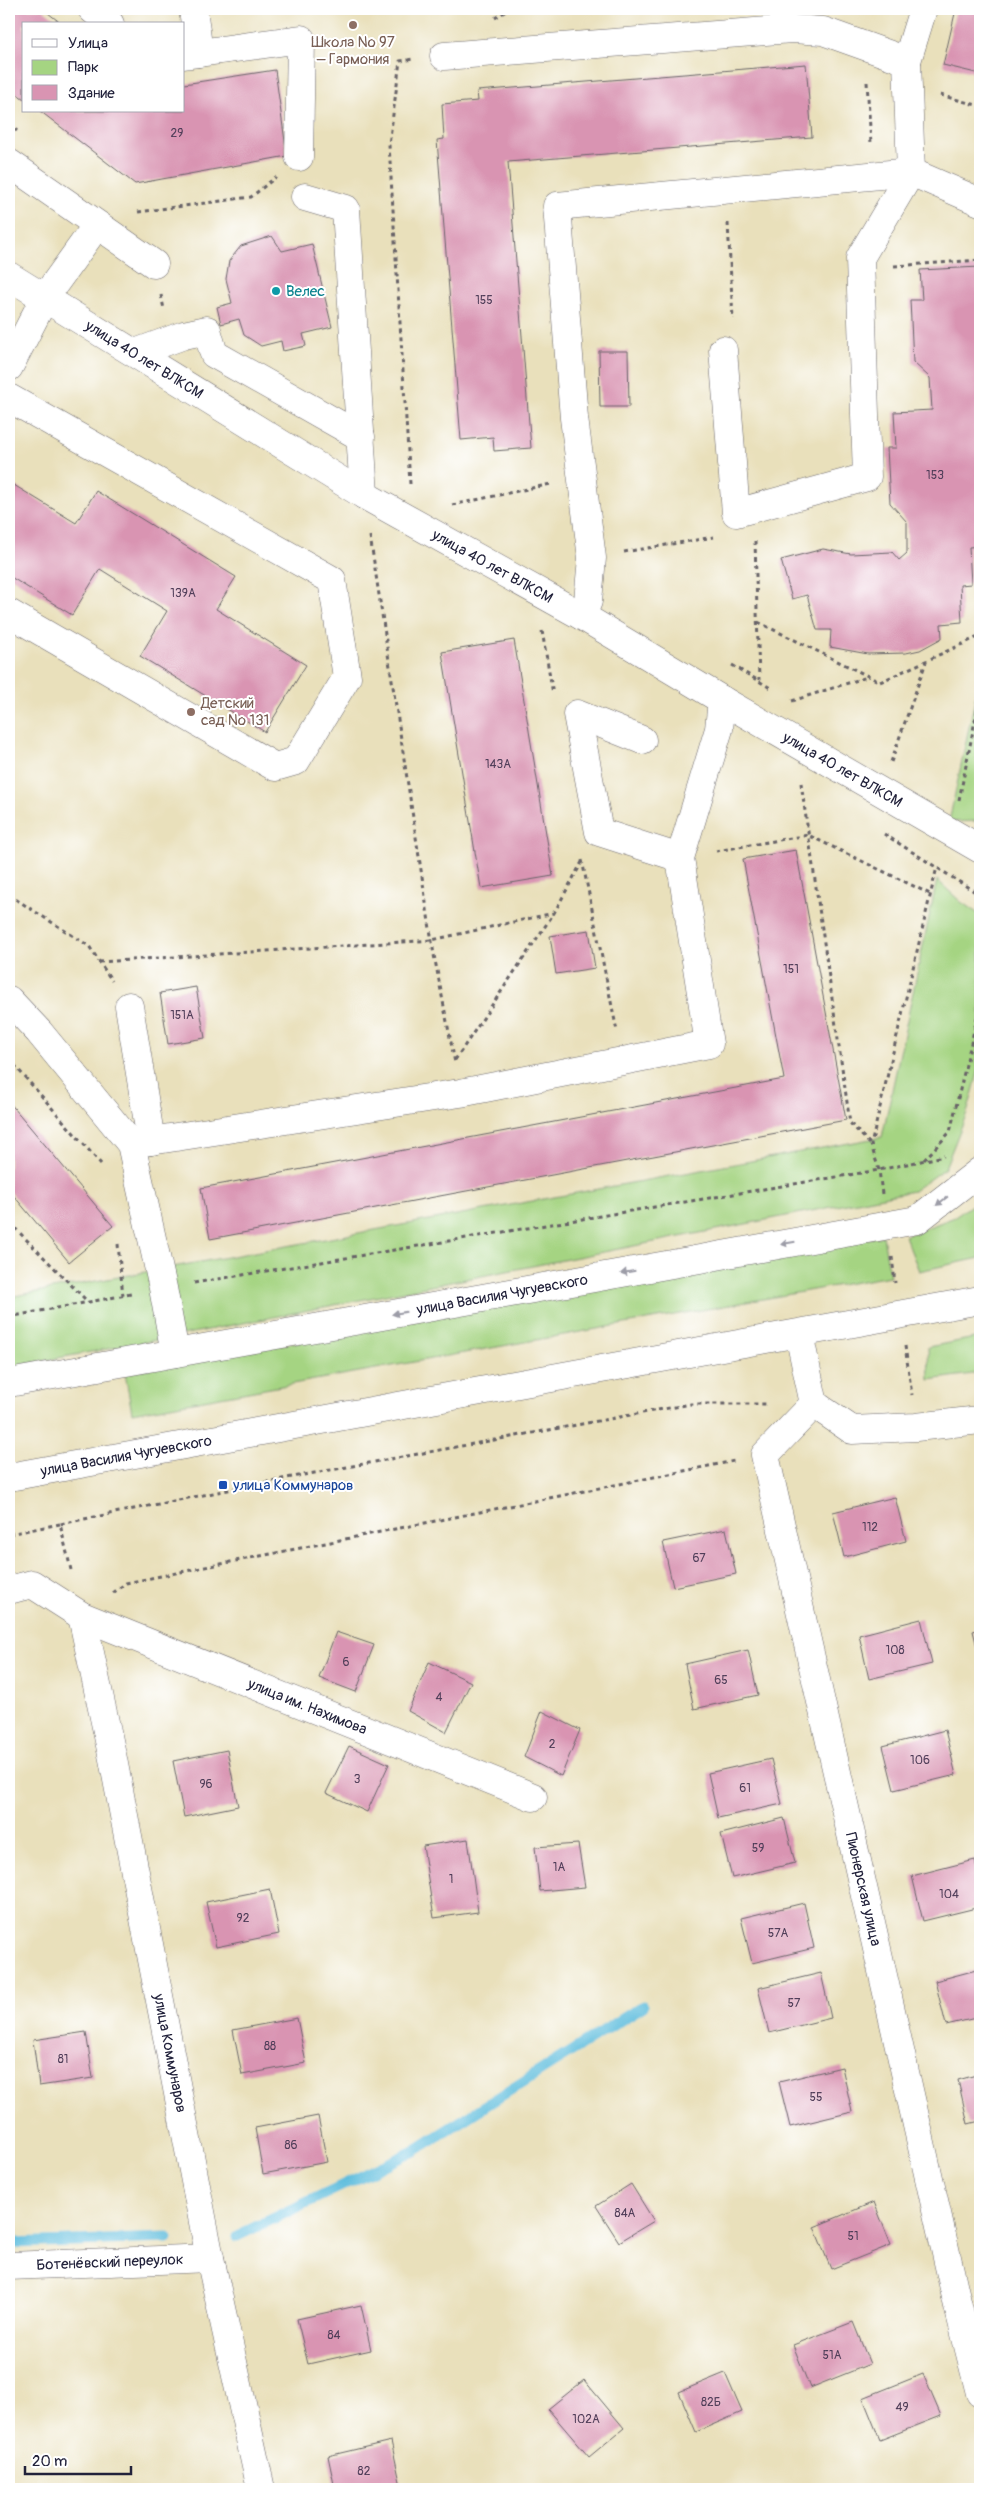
<svg xmlns="http://www.w3.org/2000/svg" width="989" height="2498" viewBox="0 0 989 2498" font-family="Pangolin,sans-serif">
  <style>
    .green { fill: #a5d482; stroke: #647b5e }
    .lines { fill: none; stroke-linecap: round; stroke-linejoin: round }
    .stream { stroke: #5fbddd; stroke-width: 11 }
    .building { fill: #d994b2 }
    .minor-casing { stroke: #686468; stroke-width: 29 }
    .major-casing { stroke: #686468; stroke-width: 29 }
    .path { stroke: #686468; stroke-width: 3; stroke-dasharray: 4 4; stroke-linecap: butt }
    .minor { stroke: #fff; stroke-width: 28 }
    .major { stroke: #fff; stroke-width: 28 }
    .oneway { fill: #9c9ca7 }
    .education-dot { fill: #8d6e63; stroke: #fff; stroke-width: 2 }
    .culture-dot { fill: #0f9aa8; stroke: #fff; stroke-width: 2 }
    .transit-dot { fill: #1a4fb4; stroke: #fff; stroke-width: 2 }
    .labels { text-anchor: middle; dominant-baseline: central; stroke-width: 4; stroke-linejoin: round; paint-order: stroke }
    .number-label { font-size: 12px; fill: #503e59 }
    .education-label { font-size: 15px; fill: #785e54; stroke: #fff }
    .culture-label { font-size: 15px; fill: #0d838f; stroke: #fff; text-anchor: start }
    .street-label { font-size: 15px; fill: #22223b; stroke: #fff }
    .transit-label { font-size: 15px; fill: #164399; stroke: #fff; text-anchor: start }
  </style>
  <rect width="100%" height="100%" fill="#fff"/>
  <filter id="ink" filterUnits="userSpaceOnUse"><feTurbulence type="fractalNoise" baseFrequency=".02" numOctaves="2"/><feDisplacementMap in="SourceGraphic" scale="10" xChannelSelector="R" yChannelSelector="G"/><feConvolveMatrix kernelMatrix="1 2 1 2 8 2 1 2 1" color-interpolation-filters="sRGB"/></filter>
  <filter id="wash" filterUnits="userSpaceOnUse"><feTurbulence type="fractalNoise" baseFrequency=".0096" numOctaves="4" result="noise"/><feDisplacementMap in="SourceGraphic" scale="20" xChannelSelector="R" yChannelSelector="G"/><feGaussianBlur stdDeviation="1.12" result="paint"/><feColorMatrix in="noise" values="0 0 0 0 0 0 0 0 0 0 0 0 0 0 0 0 0 1.4 0 .05"/><feComposite in="paint" operator="in"/></filter>
  <g filter="url(#wash)">
    <rect width="100%" height="100%" fill="#e9e0bb"/>
    <path class="green" d="M980 675V821L949 822Z
      M937 880 961 902 980 915V1066L968 1110 945 1168 913 1191 162 1339 9 1367V1297L882 1137Z
      M980 1199V1258L919 1271 905 1236 955 1217Z
      M883 1236 890 1276 132 1413 125 1373Z
      M980 1337V1373L929 1380 928 1347Z"/>
    <g class="lines">
      <path class="stream" d="M237 2236 414 2151 643 2006
        M9 2243 167 2238"/>
    </g>
    <g id="blocks">
      <path class="building" d="M9 9H43L62 24H24V99L9 88Z
        M956 9H980V74L943 65Z
        M806 64 812 137 508 162 531 448 494 451 493 437 461 440 437 140 444 139 442 104 478 101 477 91Z
        M275 70 287 156 135 184 40 111H184V84Z
        M272 236 282 251 312 244 332 327 303 334 306 346 283 351 281 341 261 346 244 335 239 319 221 324 217 307 232 303 226 279 229 261 241 246Z
        M980 267V546L969 547 971 584 960 585 962 622 941 624 942 638 920 650 906 653 868 654 830 647 831 630H817L807 595 792 599 781 560 823 549 851 554 892 552 899 560 907 553V522L890 503 887 448H896L894 412 932 410 930 378 913 362 910 300H922L920 270Z
        M599 351H628L629 407H600Z
        M9 482 76 523 96 491 236 577 216 609 306 665 265 732 140 656 167 611 100 569 72 615 9 576Z
        M514 640 553 876 481 888 442 652Z
        M796 850 846 1120 210 1239 201 1188 784 1079 743 859Z
        M589 930 595 968 556 974 550 936Z
        M196 987 205 1038 168 1044 160 993Z
        M9 1102 113 1226 69 1262 9 1190Z
        M895 1497 906 1541 844 1557 833 1512Z
        M726 1529 736 1574 673 1587 663 1542Z
        M921 1619 932 1664 869 1679 859 1635Z
        M980 1629V1659L973 1631Z
        M336 1632 374 1645 356 1692 319 1678Z
        M748 1650 758 1695 694 1709 685 1664Z
        M429 1662 471 1682 446 1732 408 1711Z
        M542 1711 580 1730 561 1776 524 1757Z
        M945 1730 956 1775 894 1790 883 1746Z
        M349 1746 389 1764 367 1812 326 1793Z
        M227 1750 238 1806 184 1817 173 1761Z
        M771 1759 782 1804 718 1818 708 1773Z
        M784 1818 795 1863 732 1878 721 1834Z
        M468 1839 478 1912 434 1918 423 1846Z
        M578 1844 585 1887 540 1891 535 1847Z
        M975 1860 980 1882V1907L923 1921 912 1876Z
        M270 1889 279 1934 216 1947 206 1902Z
        M804 1903 814 1948 752 1963 741 1918Z
        M980 1969V2017L946 2025 935 1981Z
        M821 1973 831 2018 769 2033 758 1988Z
        M297 2018 306 2063 242 2075 233 2030Z
        M86 2032 93 2078 39 2086 33 2040Z
        M842 2067 852 2112 790 2127 779 2082Z
        M980 2074V2121L968 2124 958 2080Z
        M318 2116 327 2162 263 2174 255 2128Z
        M631 2184 654 2221 619 2242 596 2206Z
        M874 2202 891 2245 831 2269 814 2227Z
        M361 2305 371 2350 308 2364 297 2319Z
        M853 2322 870 2364 810 2388 793 2345Z
        M725 2373 742 2412 696 2432 679 2392Z
        M923 2374 941 2416 880 2440 863 2398Z
        M584 2380 624 2428 589 2457 548 2409Z
        M391 2441 401 2486 389 2489H335L328 2456Z"/>
    </g>
  </g>
  <g filter="url(#ink)">
    <use href="#blocks" fill-opacity="0" stroke="#686468" stroke-width="1"/>
    <g class="lines">
      <defs>
        <g id="minor">
          <path d="M92 9 110 24"/>
          <path d="M193 9 199 53"/>
          <path d="M184 55 301 39 299 157"/>
          <path d="M444 56 792 29 823 31 907 61 911 172 860 258 867 477 736 513 723 350"/>
          <path d="M907 61 923 9"/>
          <path d="M9 163 154 264"/>
          <path d="M305 197 346 209 364 495"/>
          <path id="s1" d="M9 276 364 495 582 616 722 700 980 849"/>
          <path d="M135 353 184 335 207 330 214 354 361 437"/>
          <path d="M9 367 45 297 97 225"/>
          <path d="M9 398 332 580 347 677 296 761 275 767 9 613"/>
          <path d="M582 616 588 601 592 558 574 418 557 206 911 172 980 202"/>
          <path d="M642 740 577 714 599 832 680 858"/>
          <path d="M9 1000 39 1032 131 1144 163 1288 175 1353"/>
          <path d="M129 1006 151 1141"/>
          <path d="M131 1144 460 1093 709 1044 680 858 719 729 722 700"/>
          <path d="M799 1334 814 1404 852 1430 916 1427 980 1420"/>
          <path id="s2" d="M9 1383 917 1220 980 1171"/>
          <path id="s3" d="M814 1404 765 1455 958 2306 980 2393"/>
          <path id="s4" d="M9 1590 32 1584 82 1616 533 1797"/>
          <path id="s5" d="M82 1616 113 1759 210 2258 261 2489"/>
          <path id="s6" d="M9 2266 210 2258"/>
        </g>
        <g id="major">
          <path id="s7" d="M9 1477 980 1300"/>
        </g>
      </defs>
      <use href="#minor" class="minor-casing"/>
      <use href="#major" class="major-casing"/>
      <path class="path" d="M495 18 509 9
        M867 82 871 143
        M940 95 980 106
        M9 124 17 131
        M138 212 251 197 276 177
        M728 223 733 319
        M894 266 980 260
        M161 295 164 309
        M410 484 389 145 400 61 414 59
        M452 505 551 484
        M370 536 434 955 455 1063
        M755 541 759 680
        M624 552 714 537
        M758 622 880 682 980 636
        M542 631 553 694
        M732 665 772 689
        M792 701 867 677
        M891 762 926 662
        M801 783 850 1123 871 1145
        M959 800 980 696
        M884 834 980 895
        M716 851 808 835 930 894
        M582 860 617 1031
        M9 895 89 946 112 981
        M99 962 432 940 554 913
        M9 1059 101 1164
        M455 1060 554 913 582 862
        M924 1160 950 1132 980 1005
        M882 1194 879 1170 871 1145 937 867
        M9 1222 88 1302
        M118 1244 123 1296
        M892 1257 895 1283
        M194 1283 879 1170 944 1156
        M9 1317 131 1294
        M905 1346 912 1395
        M9 1534 60 1524
        M71 1570 60 1524 287 1478 691 1404H768
        M113 1593 126 1583 734 1461"/>
      <use href="#minor" class="minor"/>
      <use href="#major" class="major"/>
    </g>
    <defs><path id="oneway-solid" d="M-6-.8H1V-3.2L6.5 0L1 3.2V.8H-6Z" transform="scale(1.25)"/></defs>
    <g class="oneway">
      <use href="#oneway-solid" transform="translate(942 1201) rotate(142)"/>
      <use href="#oneway-solid" transform="translate(788 1243) rotate(170)"/>
      <use href="#oneway-solid" transform="translate(628 1272) rotate(170)"/>
      <use href="#oneway-solid" transform="translate(399 1313) rotate(170)"/>
    </g>
  </g>
  <g class="education-dot">
    <circle cx="353" cy="25" r="5"/>
    <circle cx="191" cy="712" r="5"/>
  </g>
  <circle class="culture-dot" cx="276" cy="291" r="5"/>
  <rect class="transit-dot" x="218" y="1480" width="10" height="10" rx="2.5"/>
  <g class="labels">
    <g class="number-label">
      <text x="177" y="133">29</text>
      <text x="484" y="300">155</text>
      <text x="935" y="475">153</text>
      <text x="183" y="593">139А</text>
      <text x="498" y="764">143А</text>
      <text x="791" y="969">151</text>
      <text x="182" y="1015">151А</text>
      <text x="870" y="1527">112</text>
      <text x="699" y="1558">67</text>
      <text x="895" y="1650">108</text>
      <text x="346" y="1662">6</text>
      <text x="721" y="1680">65</text>
      <text x="439" y="1697">4</text>
      <text x="552" y="1744">2</text>
      <text x="920" y="1760">106</text>
      <text x="357" y="1779">3</text>
      <text x="206" y="1784">96</text>
      <text x="745" y="1788">61</text>
      <text x="758" y="1848">59</text>
      <text x="559" y="1867">1А</text>
      <text x="451" y="1879">1</text>
      <text x="949" y="1894">104</text>
      <text x="243" y="1918">92</text>
      <text x="778" y="1933">57А</text>
      <text x="794" y="2003">57</text>
      <text x="270" y="2046">88</text>
      <text x="63" y="2059">81</text>
      <text x="816" y="2097">55</text>
      <text x="291" y="2145">86</text>
      <text x="625" y="2213">84А</text>
      <text x="853" y="2236">51</text>
      <text x="334" y="2335">84</text>
      <text x="832" y="2355">51А</text>
      <text x="711" y="2402">82Б</text>
      <text x="902" y="2407">49</text>
      <text x="586" y="2419">102А</text>
      <text x="364" y="2471">82</text>
    </g>
    <g class="education-label">
      <text x="353" y="42">Школа № 97<tspan x="353" dy="17">– Гармония</tspan></text>
      <text x="201" y="703" text-anchor="start">Детский<tspan x="201" dy="17">сад № 131</tspan></text>
    </g>
    <g class="culture-label">
      <text x="286" y="291">Велес</text>
    </g>
    <g class="street-label">
      <text stroke="none"><textPath href="#s1" startOffset="159">улица 40 лет ВЛКСМ</textPath></text>
      <text stroke="none"><textPath href="#s1" startOffset="564">улица 40 лет ВЛКСМ</textPath></text>
      <text stroke="none"><textPath href="#s1" startOffset="969">улица 40 лет ВЛКСМ</textPath></text>
      <text stroke="none"><textPath href="#s2" startOffset="501">улица Василия Чугуевского</textPath></text>
      <text stroke="none"><textPath href="#s7" startOffset="119">улица Василия Чугуевского</textPath></text>
      <text stroke="none"><textPath href="#s4" startOffset="326">улица им. Нахимова</textPath></text>
      <text stroke="none"><textPath href="#s3" startOffset="516">Пионерская улица</textPath></text>
      <text stroke="none"><textPath href="#s5" startOffset="446">улица Коммунаров</textPath></text>
      <text stroke="none"><textPath href="#s6" startOffset="101">Ботенёвский переулок</textPath></text>
    </g>
    <g class="transit-label">
      <text x="233" y="1485">улица Коммунаров</text>
    </g>
  </g>
  <rect width="989" height="2498" fill="none" stroke="#fff" stroke-width="30"/>
  <rect x="22" y="22" width="162" height="90" fill="#ffffff" stroke="#a7a7b1"/>
  <rect x="32" y="39" width="25" height="8" fill="#ffffff" stroke="#a7a7b1"/>
  <text x="68" y="48" font-size="15" fill="#22223b">Улица</text>
  <rect x="32" y="60" width="25" height="15" fill="#a5d482" stroke="#a7a7b1"/>
  <text x="68" y="72" font-size="15" fill="#22223b">Парк</text>
  <rect x="32" y="85" width="25" height="15" fill="#d994b2" stroke="#a7a7b1"/>
  <text x="68" y="98" font-size="15" fill="#22223b">Здание</text>
  <path d="M25 2466v8h106v-8" fill="none" stroke="#22223b" stroke-width="2.5"/>
  <text x="32" y="2466" font-size="15" fill="#22223b" stroke="#ffffff" stroke-width="4" paint-order="stroke">20 m</text>
</svg>
